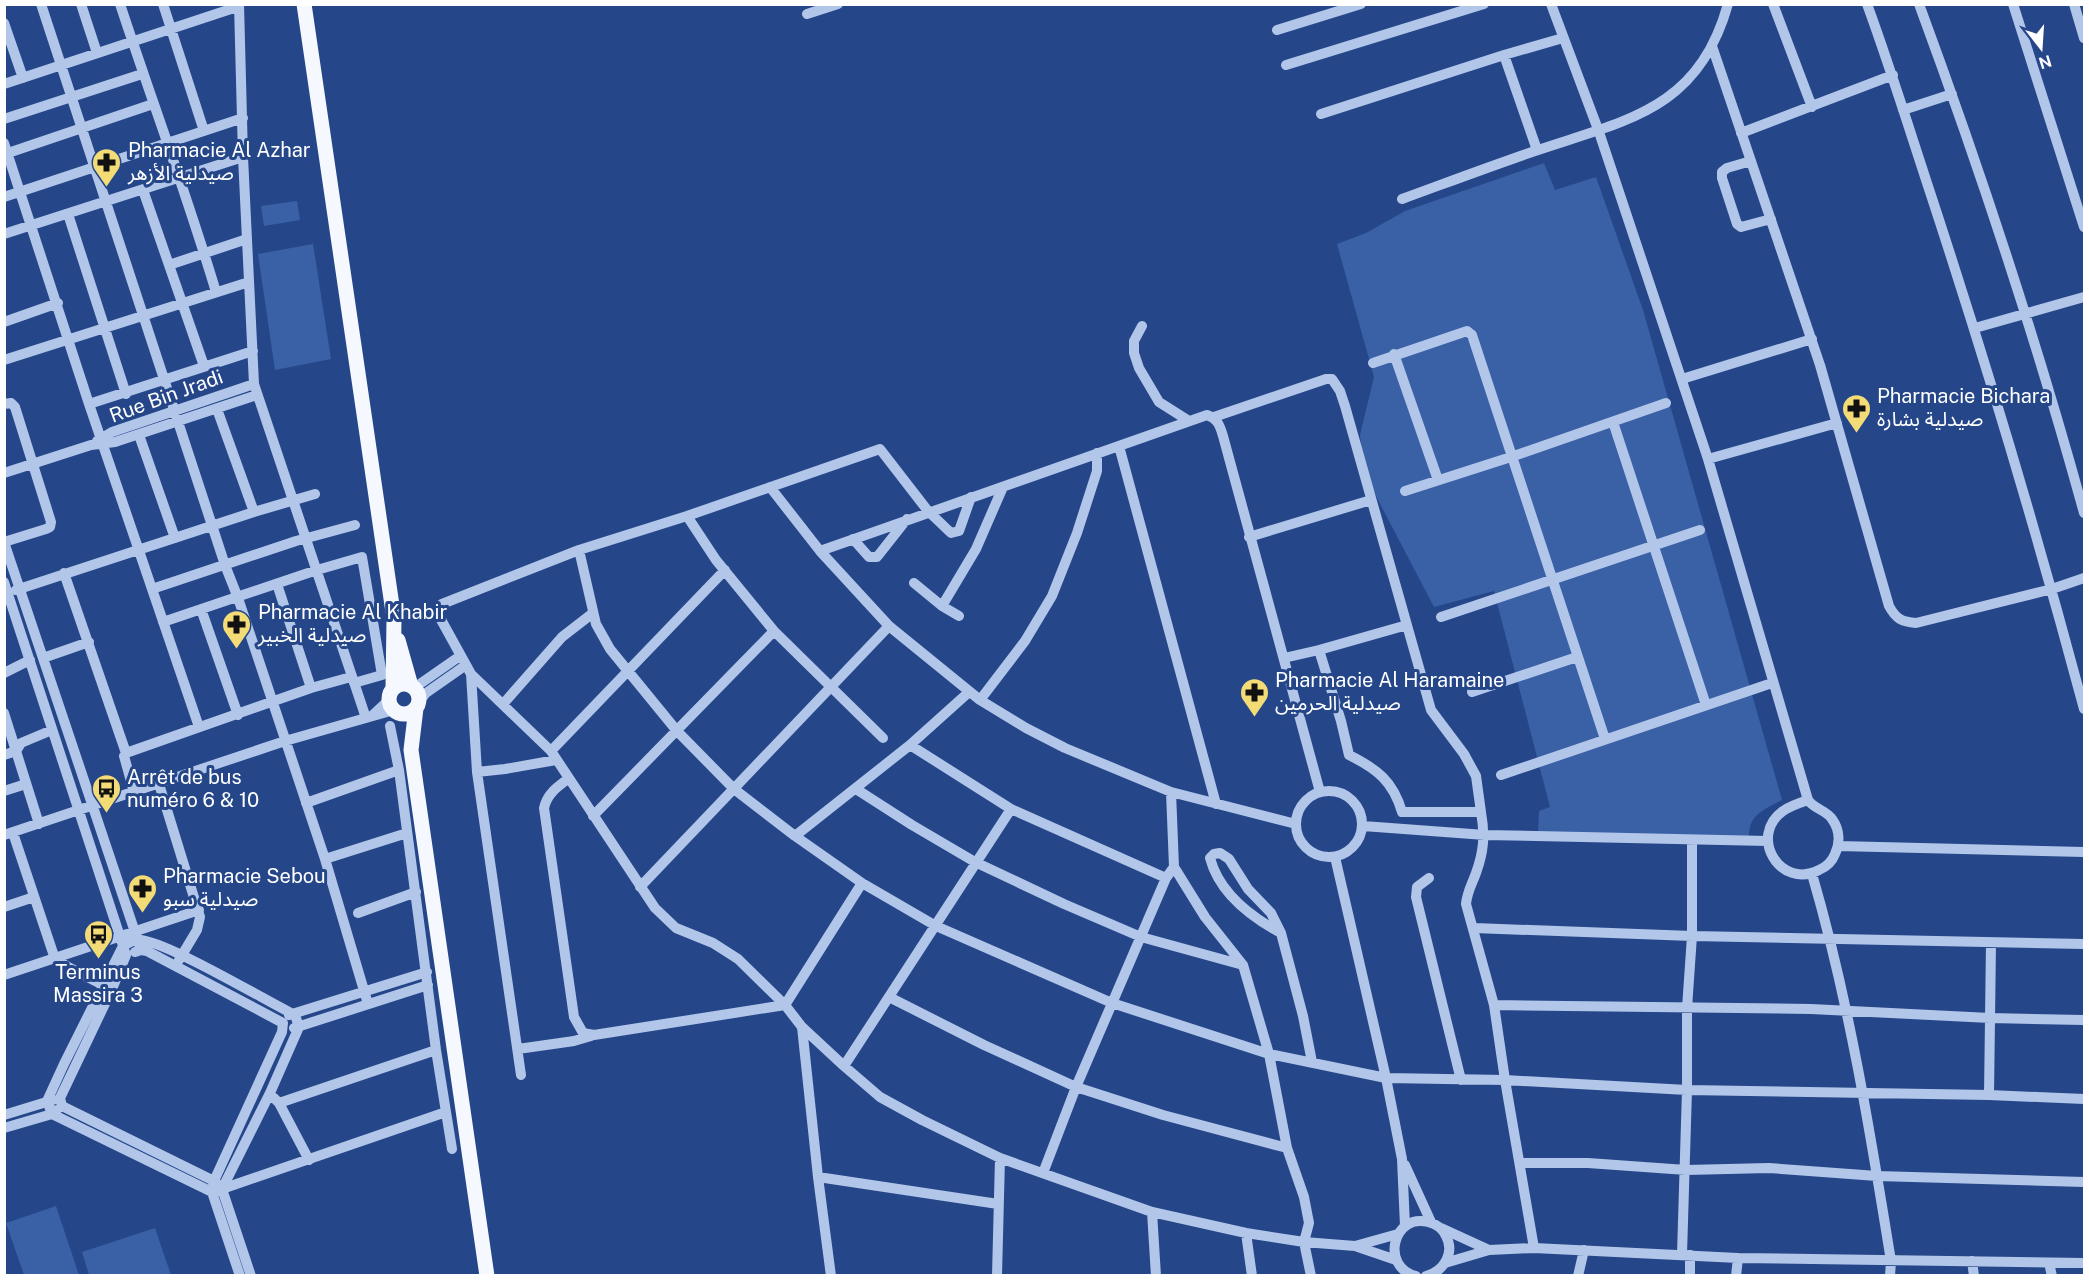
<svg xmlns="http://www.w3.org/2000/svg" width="2089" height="1280" viewBox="0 0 2089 1280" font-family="'Public Sans','Noto Sans Arabic',sans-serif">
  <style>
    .green { fill: #3a60a6 }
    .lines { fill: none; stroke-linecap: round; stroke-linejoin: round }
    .minor { stroke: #b2c6e9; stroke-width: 10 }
    .major { stroke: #f5f8fe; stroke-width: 15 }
    .labels { text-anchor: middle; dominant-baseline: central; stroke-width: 6; stroke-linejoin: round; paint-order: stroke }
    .poi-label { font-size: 20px; fill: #fff; stroke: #254789; text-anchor: start }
    .street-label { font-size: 20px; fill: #fff; stroke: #254789 }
  </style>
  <rect width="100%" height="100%" fill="#254789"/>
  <path class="green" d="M1544 163 1555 190 1596 177 1643 310 1782 800C1763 810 1748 815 1749 839L1538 832 1539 811 1550 807 1494 591 1434 607 1377 498 1362 461 1360 435 1374 377 1337 244 1366 233 1405 211Z
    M297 201 300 220 264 226 261 206Z
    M313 244 331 359 275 370 258 254Z
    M56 1206 79 1275H24L6 1223Z
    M155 1228 171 1275H89L82 1252Z"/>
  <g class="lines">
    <path class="minor" d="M41 4 225 565 238 598 325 859 368 1004
      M81 4 97 53
      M120 4C152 101 187 195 216 292
      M163 4 204 131
      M239 4 243 157 254 384 366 718
      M1551 4 1599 132 1708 459 1808 800
      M1773 4 1812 107
      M1867 4C1889 64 1908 125 1928 186 1985 359 2037 533 2084 709
      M1919 4C1981 172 2037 342 2084 513
      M2013 4 2084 227
      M2074 4 2084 38
      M807 14 838 4
      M4 23 23 78
      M1277 30 1361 4
      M1712 46 1820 365 1889 606C1896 619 1902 622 1916 623L2052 589 2084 578
      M1504 55 1537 150
      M1286 65 1484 4
      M4 84 234 8
      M1903 110 1952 94
      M1321 114 1504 55 1563 38
      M4 119 142 74
      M1741 133 1893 75
      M4 143 89 404 199 727
      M8 153 153 104
      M1751 161 1727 168 1722 172V178L1737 224 1741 227 1771 219
      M143 190 204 366
      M4 197 243 118
      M1402 199C1446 183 1491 166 1535 151 1626 120 1698 111 1728 4
      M68 214 126 394
      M4 234 243 157
      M169 265 247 239
      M4 322 58 303
      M1142 326 1134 341V353L1139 368 1159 402 1189 421
      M1975 328 2084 297
      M1394 354 1438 480
      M4 360 249 282
      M1373 363 1467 331 1472 335 1605 739
      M1682 379 1812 339
      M4 404 11 403 15 407 51 522 50 527 46 529 4 542 141 950
      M89 404 253 351
      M217 409 254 512
      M1214 417 1326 379H1332L1340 391 1345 406 1431 710 1464 754 1476 776 1481 812H1402C1393 781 1377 769 1349 755L1341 721 1319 650
      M1613 422 1706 705
      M139 435 175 538
      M97 441 112 432 254 384
      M1119 446 1216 804
      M1708 459 1837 423
      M4 473 91 445 115 442 257 395
      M770 487 820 551 889 626 980 700 1026 728 1065 748 1171 792 1296 824
      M1405 491 1511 457 1666 403
      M971 497 959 531 951 533 928 511 880 449 687 516 579 550 442 604 439 609V616L471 674 551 751 655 908 676 928 713 943 738 959 785 1005 802 1027 844 1066 880 1097 922 1120 1000 1158 1152 1212 1246 1233 1304 1242 1355 1246 1396 1260
      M687 516 716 560 774 631 883 738
      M1249 537 1371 500
      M853 539 869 557H877L907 519
      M579 550 596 624 610 649 677 731 734 789 795 836 862 883 936 926 1112 1003 1269 1054 1386 1078 1505 1080 1687 1090 1989 1095 2084 1099
      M820 551 1207 415C1218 419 1220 426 1223 436L1320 792
      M64 573 126 753
      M4 582 126 955 112 989 60 1098 62 1106
      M914 583 942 606 959 616
      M277 584 311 688
      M152 589 296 541 355 525
      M16 590 254 512 315 494
      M942 606 976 549 1003 487
      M201 609 238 715
      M1441 617 1700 530
      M163 622 317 570 362 557 382 675 354 683
      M43 658 89 642
      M1284 658 1319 650 1407 625
      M4 673 30 660
      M471 674 477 772 521 1075
      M414 688 460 656
      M1472 692 1577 657
      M980 700 1025 641 1052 596 1077 533 1097 471V453
      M418 703 426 693 466 665
      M504 703 562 637 593 613
      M4 713 39 824
      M373 715 389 700
      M390 726 399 770 436 1050 452 1149
      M910 745 1011 809 1166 878
      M551 751 725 570
      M4 755 16 751 21 743 52 730
      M477 772 505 769 556 760
      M1501 775 1772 683
      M568 779C557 787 547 794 544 808L574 1017 583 1033 594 1035 785 1005 862 883
      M159 784 200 917 197 930 179 960
      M856 789 912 825 975 862 1064 904 1141 937 1243 965
      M4 791 26 784
      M1296 824a33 33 0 1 1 66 0a33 33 0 1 1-66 0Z
      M134 792 124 756 126 753 311 688 351 677
      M1171 792 1174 867 1205 917 1243 965 1269 1054 1287 1148 1304 1197 1309 1223 1304 1242 1311 1276
      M1808 800C1814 809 1826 810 1832 819 1840 830 1840 843 1835 854 1832 862 1826 867 1819 870 1780 890 1748 836 1783 811 1790 806 1799 803 1808 800Z
      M306 803 399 770
      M1481 812C1485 835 1484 851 1476 873 1472 884 1467 892 1466 904L1494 1005 1505 1080 1534 1248
      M593 816 774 631
      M1363 826 1485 835 1768 841
      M13 833 55 959 70 968 109 988
      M4 835 285 741 394 710
      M795 836 910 745 969 692
      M1838 846 2084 852
      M1335 857 1386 1078 1402 1159 1405 1226
      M325 859 407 833
      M1812 874C1849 1001 1870 1131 1891 1261L1890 1276
      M1429 878 1417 887 1416 897 1461 1080
      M640 887 889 626
      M4 907 34 897
      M358 913 416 892
      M1474 928 1692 936 2084 944
      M1281 933C1251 917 1219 892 1210 858L1214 854 1220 853 1229 859 1248 889 1271 913 1281 933 1303 1016 1312 1062
      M135 952 141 950 147 951 283 1023 282 1032 214 1181 212 1192 240 1276
      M4 975 199 910
      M889 997 984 1045 1076 1087 1163 1115 1287 1148
      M1494 1005 1811 1009 1990 1018 2084 1020
      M289 1015 427 972
      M802 1027 818 1177 831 1276
      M294 1028 428 985
      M518 1049 574 1041 591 1036
      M844 1066 1011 809
      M1989 1095 1991 943
      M274 1098 279 1103 309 1160
      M279 1103 436 1050
      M62 1106 214 1181 222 1189 251 1276
      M4 1115 53 1100
      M4 1128 52 1114 57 1110
      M1520 1163H1588L1686 1170 1769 1168 1877 1176 2084 1182
      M1405 1165 1431 1222
      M1043 1173 1076 1087 1166 878 1174 867
      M818 1177 998 1204
      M222 1189 270 1093 299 1027 295 1015C268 1002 158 936 136 940 132 941 127 944 123 946L64 1064 47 1101 52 1114 212 1192 222 1189 446 1112
      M1152 1212 1156 1276
      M1441 1228 1489 1250
      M1246 1233 1252 1276
      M1355 1246 1398 1234
      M1682 1254 1687 1090V1008L1692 936V841
      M1972 1261 1974 1276
      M1445 1263 1489 1250 1534 1248 1738 1258 2084 1263
      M2049 1263 2052 1276
      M997 1276 1000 1158
      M1416 1276C1380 1267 1393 1213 1428 1222 1436 1224 1443 1229 1446 1236 1455 1253 1444 1271 1426 1276
      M1578 1276 1584 1250
      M1690 1276V1255
      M1736 1276 1738 1258"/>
    <path class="major" d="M304 4 394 619 393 688
      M398 640 411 686
      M389 699a15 15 0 1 1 30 0a15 15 0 1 1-30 0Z
      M416 708 411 750 487 1276"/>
  </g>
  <defs>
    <symbol id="pharmacy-pin" viewBox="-11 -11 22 30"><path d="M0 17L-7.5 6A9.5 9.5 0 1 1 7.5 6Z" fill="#f3db76" stroke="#254789"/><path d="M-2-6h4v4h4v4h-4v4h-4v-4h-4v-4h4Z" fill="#111"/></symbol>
    <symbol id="bus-pin" viewBox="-11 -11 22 30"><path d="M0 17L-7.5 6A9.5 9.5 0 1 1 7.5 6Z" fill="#f3db76" stroke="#254789"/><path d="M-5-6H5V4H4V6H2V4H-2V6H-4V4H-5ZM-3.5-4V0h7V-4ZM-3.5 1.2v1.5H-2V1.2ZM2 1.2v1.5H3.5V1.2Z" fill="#111"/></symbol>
  </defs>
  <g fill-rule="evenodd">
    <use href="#pharmacy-pin" x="90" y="146" width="33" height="45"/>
    <use href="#pharmacy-pin" x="1840" y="392" width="33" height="45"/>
    <use href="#pharmacy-pin" x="220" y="608" width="33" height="45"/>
    <use href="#pharmacy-pin" x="1238" y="676" width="33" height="45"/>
    <use href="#bus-pin" x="90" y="772" width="33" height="45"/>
    <use href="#pharmacy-pin" x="126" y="872" width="33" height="45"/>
    <use href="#bus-pin" x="82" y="918" width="33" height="45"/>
  </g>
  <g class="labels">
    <g class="poi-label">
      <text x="128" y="150">Pharmacie Al Azhar<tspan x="128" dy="23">صيدلية الأزهر</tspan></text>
      <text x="1877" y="396">Pharmacie Bichara<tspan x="1877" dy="23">صيدلية بشارة</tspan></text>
      <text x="258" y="612">Pharmacie Al Khabir<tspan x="258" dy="23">صيدلية الخبير</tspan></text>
      <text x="1275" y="680">Pharmacie Al Haramaine<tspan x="1275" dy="23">صيدلية الحرمين</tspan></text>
      <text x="127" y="777">Arrêt de bus<tspan x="127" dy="23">numéro 6 &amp; 10</tspan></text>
      <text x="163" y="876">Pharmacie Sebou<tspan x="163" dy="23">صيدلية سبو</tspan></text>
      <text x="98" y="972" text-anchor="middle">Terminus<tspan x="98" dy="23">Massira 3</tspan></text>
    </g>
    <g class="street-label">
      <text transform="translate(166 396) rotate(-20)">Rue Bin Jradi</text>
    </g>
  </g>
  <rect width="2089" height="1280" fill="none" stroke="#ffffff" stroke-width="12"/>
  <g transform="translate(2041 48) rotate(163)" stroke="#254789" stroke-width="4.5" paint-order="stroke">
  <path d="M0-4.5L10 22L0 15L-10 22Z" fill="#ffffff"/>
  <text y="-9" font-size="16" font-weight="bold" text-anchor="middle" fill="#ffffff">N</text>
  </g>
</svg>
